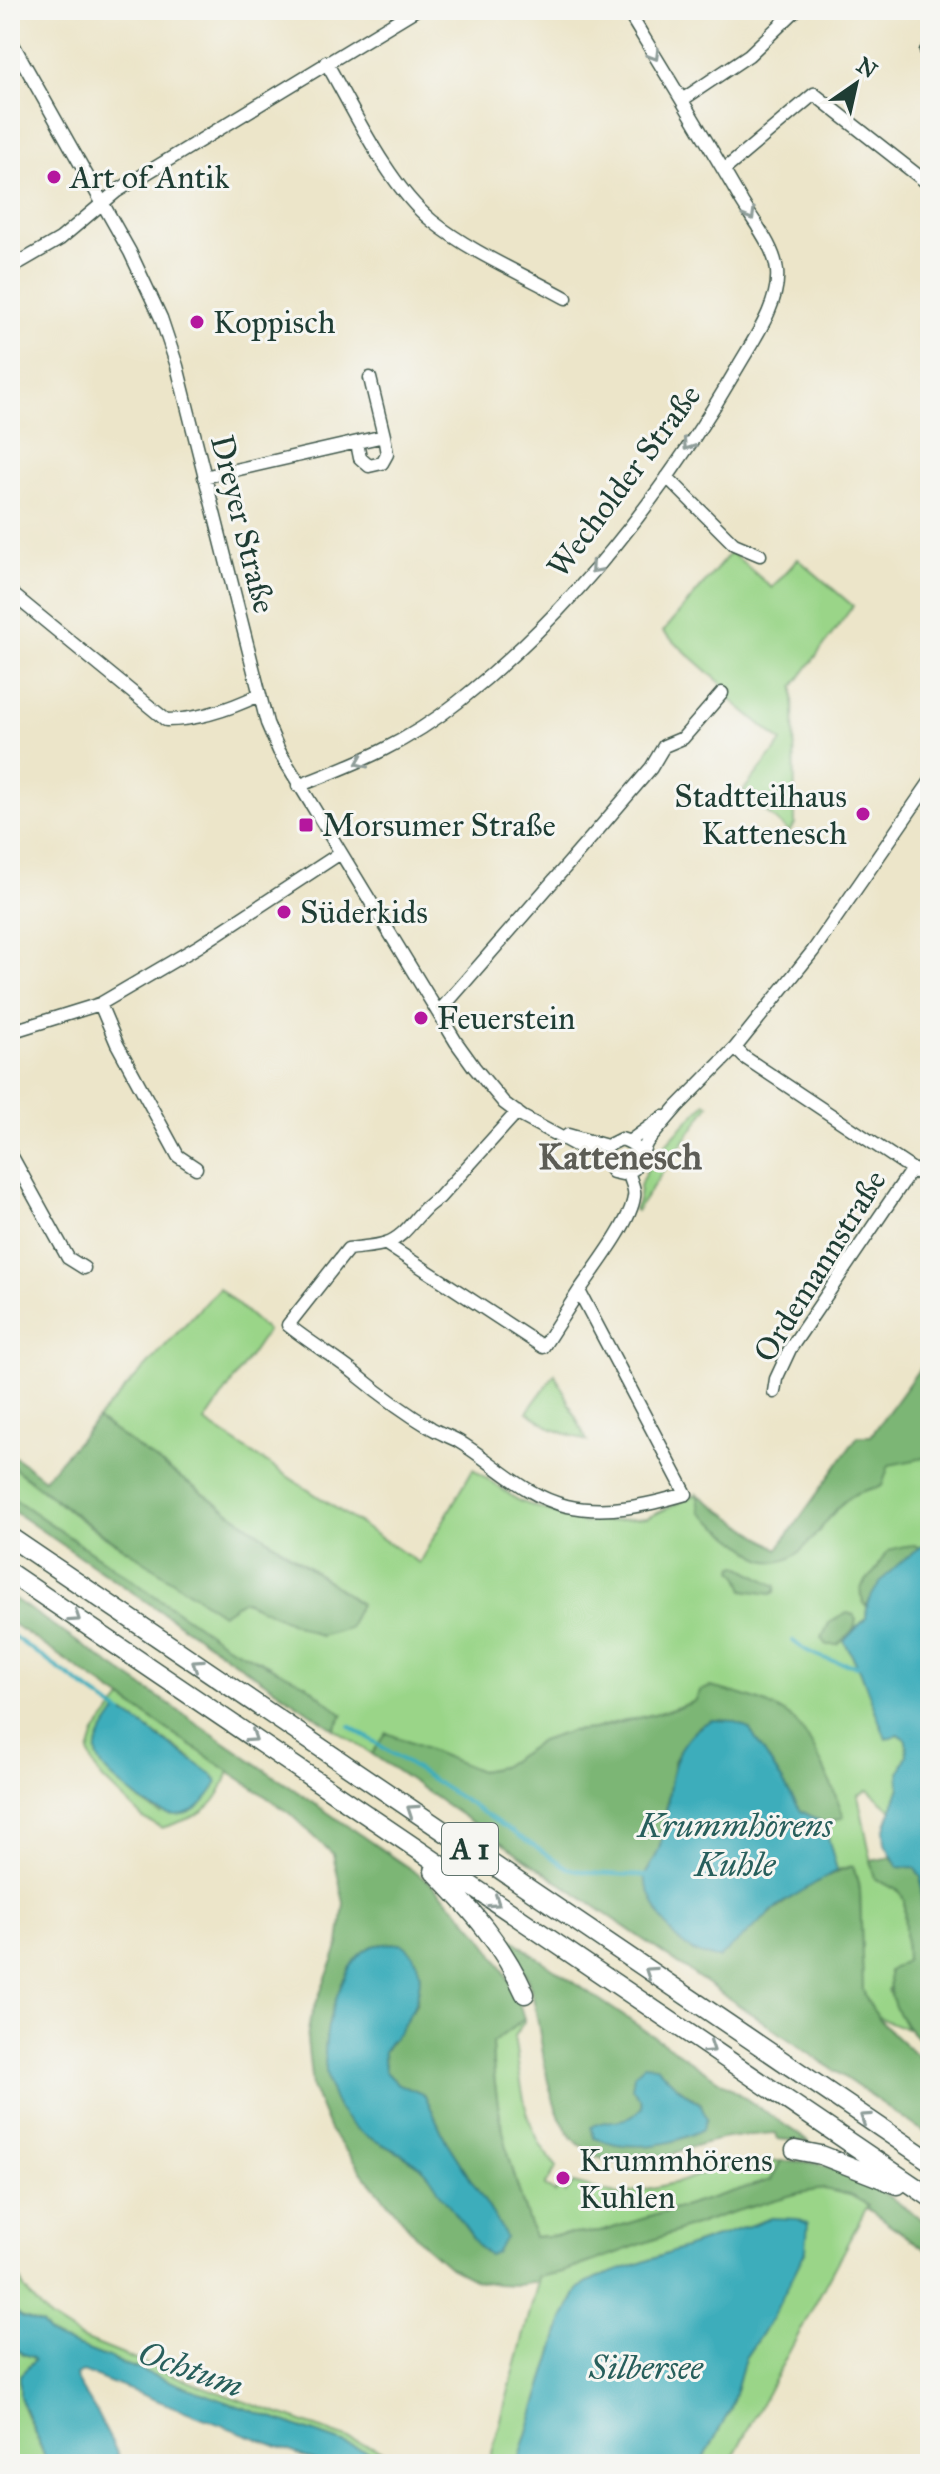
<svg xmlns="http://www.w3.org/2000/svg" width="940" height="2474" viewBox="0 0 940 2474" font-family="'IM FELL Great Primer',serif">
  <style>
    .green { fill: #9ad588; stroke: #5c895e; stroke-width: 2; fill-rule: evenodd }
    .forest { fill: #7bb674; stroke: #4d7a54; stroke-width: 2; fill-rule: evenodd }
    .water { fill: #3eadbb; stroke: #2e7578; stroke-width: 2 }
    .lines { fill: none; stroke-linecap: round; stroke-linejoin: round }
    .stream { stroke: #3eadbb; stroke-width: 4 }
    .minor-casing { stroke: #3e564a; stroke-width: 15 }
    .highway-casing { stroke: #3e564a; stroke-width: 21 }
    .minor { stroke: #fff; stroke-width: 12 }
    .highway { stroke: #fff; stroke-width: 18 }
    .oneway { stroke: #8f9e9a }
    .poi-dot { fill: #b5179e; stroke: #f6f6f2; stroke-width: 3 }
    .labels { text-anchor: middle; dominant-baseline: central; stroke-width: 6; stroke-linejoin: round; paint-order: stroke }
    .shield { fill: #f6f6f2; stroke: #60746d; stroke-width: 2 }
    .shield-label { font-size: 30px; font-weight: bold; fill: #1f3d34 }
    .poi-label { font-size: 32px; fill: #1f3d34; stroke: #f6f6f2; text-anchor: start }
    .street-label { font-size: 32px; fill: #1f3d34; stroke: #f6f6f2 }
    .water-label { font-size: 34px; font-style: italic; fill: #285f5c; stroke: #f6f6f2 }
    .quarter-label { font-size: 36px; font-weight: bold; fill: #5d5d56; stroke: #f6f6f2 }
  </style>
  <rect width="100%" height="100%" fill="#f6f6f2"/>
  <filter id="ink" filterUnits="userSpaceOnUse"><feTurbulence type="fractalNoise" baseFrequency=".0125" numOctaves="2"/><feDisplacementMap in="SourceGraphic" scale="16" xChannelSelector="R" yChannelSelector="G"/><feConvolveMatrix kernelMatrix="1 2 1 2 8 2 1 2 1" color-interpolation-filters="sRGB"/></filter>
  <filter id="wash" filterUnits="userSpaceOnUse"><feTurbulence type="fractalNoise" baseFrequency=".006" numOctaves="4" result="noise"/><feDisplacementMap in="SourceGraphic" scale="32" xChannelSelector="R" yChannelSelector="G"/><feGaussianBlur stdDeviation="1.8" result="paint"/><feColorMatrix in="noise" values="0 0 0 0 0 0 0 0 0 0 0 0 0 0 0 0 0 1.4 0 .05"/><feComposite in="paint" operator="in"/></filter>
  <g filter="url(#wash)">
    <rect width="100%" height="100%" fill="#ece5c9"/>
    <path class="green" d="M731 552 772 588 798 559 853 606 794 686 795 824 789 832 743 791 782 742 725 695 723 685 663 632Z
      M706 1103 709 1105 636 1211 634 1209C643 1195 637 1191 642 1180 654 1152 685 1124 706 1103Z
      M219 1288 267 1331 205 1422 419 1563 473 1469 519 1501 583 1523 647 1518 697 1494 778 1549 858 1436H871L920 1368 930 1374V1541C905 1557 866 1586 866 1618L844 1641 860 1670 886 1738 899 1734 906 1740 907 1755 899 1773 900 1787 892 1810 868 1790 858 1795 875 1878 900 1892 904 1899 906 1961 888 1990 906 2028C880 2020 872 2016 863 1990L860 1890 853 1866 837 1870 824 1823 843 1816 822 1765 789 1716 695 1701 647 1718 623 1720 594 1729 571 1731 541 1741 502 1767 480 1771 387 1733 372 1754 334 1729 343 1715 269 1665 226 1645 10 1496V1465C50 1495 90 1531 135 1554 195 1584 260 1604 320 1636L360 1603 97 1419Z
      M555 1374 587 1441 553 1429 527 1412Z
      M122 1699 229 1771C216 1811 200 1815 162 1828L144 1819 103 1779 94 1767 89 1753 95 1733ZM116 1714H126L191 1758 160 1814 140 1801 106 1771 102 1734Z
      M524 2019V2022L514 2036C522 2086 522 2128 557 2167L545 2186 555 2193 558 2188 566 2193 573 2183 619 2195 679 2182 711 2171 746 2163 781 2161 771 2180 600 2232 534 2237C513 2178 493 2106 492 2043Z
      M824 2188 850 2195 868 2205 729 2464H701L731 2408 745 2358 772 2318V2218L597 2278 579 2288 563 2319 518 2464H489L538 2282 537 2277 563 2272C648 2242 735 2204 824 2188Z
      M10 2261 25 2290 49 2318 79 2337 195 2384 420 2464H391L368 2452 190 2389 58 2339 49 2334 42 2324 21 2317 10 2308Z
      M10 2345 23 2354 32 2357 34 2361 20 2375 23 2407 48 2464H10Z"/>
    <path class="forest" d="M920 1368 930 1374V1457L889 1465 882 1486C872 1489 860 1491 852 1496 822 1514 803 1576 761 1559L701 1513 697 1494 778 1549 858 1436H871Z
      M97 1419 360 1604 349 1628 320 1636 243 1600 222 1614 83 1520 10 1465V1453L44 1479Z
      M10 1496 226 1645 306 1684 343 1715 334 1729 10 1509Z
      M915 1545 920 1548 887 1575 866 1606C852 1586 868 1582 878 1567 882 1561 882 1555 889 1551 896 1546 906 1546 915 1545Z
      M738 1565 776 1586 775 1592 771 1594 744 1590 739 1577 733 1570 734 1566Z
      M10 1596 428 1881C470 1918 509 1964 524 2019L492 2043C493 2106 513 2178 534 2237L600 2232 771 2180 781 2161C840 2157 884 2193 930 2225V2253L867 2208 868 2205 850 2195 824 2189 799 2193 723 2215 563 2272 537 2277 538 2282 517 2285 496 2284 475 2280 448 2266 425 2246 362 2172 330 2130 312 2087 307 2039 310 2019 339 1945 344 1903 333 1854 287 1811 10 1622ZM401 1943 420 1974 419 1988 416 2004 384 2052 385 2071 398 2084 425 2095 446 2141 499 2224 466 2226C453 2210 435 2179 422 2168 404 2152 383 2147 364 2134 317 2105 319 2041 337 1996 343 1980 353 1954 371 1947 379 1943 392 1944 401 1943Z
      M847 1613 854 1615 856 1620 854 1629 838 1645H827L822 1638 829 1623Z
      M710 1687C736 1693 764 1700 786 1714 812 1731 833 1789 844 1817L824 1823 801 1811 750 1730 733 1721 712 1720 698 1727 684 1743 674 1761 659 1850 644 1877 738 1941C772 1911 809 1879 853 1866L860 1890 863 1990C875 2023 904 2044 930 2066V2136L372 1754 387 1733 480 1771 501 1767 541 1741 571 1731 594 1729 678 1708 695 1701 700 1691Z
      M891 1857 899 1867 915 1868 921 1877 924 1979 930 1995V2050C904 2026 888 2008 889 1971L906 1960 904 1900 900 1892 875 1878 870 1861Z
      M496 1927 532 1954 810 2142 778 2139 776 2133C750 2135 723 2137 698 2145 676 2151 650 2166 627 2164 537 2158 549 2047 530 1986 523 1964 509 1945 496 1927ZM656 2067 674 2084 701 2104 594 2138 633 2117 642 2107 641 2100Z"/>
    <path class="water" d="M930 1541V1870L928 1903 930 1995 924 1979 921 1877 915 1868 898 1867 885 1844 884 1831 900 1787 899 1773 907 1755 906 1740 899 1734 886 1739 860 1670 844 1641 866 1618C866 1586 905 1557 930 1541Z
      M116 1713 126 1714 213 1775 218 1782C192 1829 162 1820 127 1790 117 1782 102 1771 98 1758 92 1742 108 1726 116 1713Z
      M712 1720 734 1721 750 1730 801 1811 824 1823 837 1870 779 1905 719 1958C675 1956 656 1913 644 1877 649 1868 656 1858 659 1849 674 1803 660 1744 712 1720Z
      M401 1943C433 1965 418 2005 399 2032 395 2037 386 2045 384 2052 383 2057 385 2066 385 2071L398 2084 425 2095 446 2141 499 2224 505 2237 497 2252 489 2255 479 2247C468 2230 455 2214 443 2198 437 2188 431 2175 422 2168 405 2152 383 2147 364 2134 317 2105 319 2041 337 1996 343 1980 353 1954 371 1947 379 1943 392 1944 401 1943Z
      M644 2065 656 2066 674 2084 701 2105 707 2119 703 2129C667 2148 631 2151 594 2138L591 2127C612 2115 621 2129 642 2107L641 2100 632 2088 634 2074Z
      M772 2218 798 2219 808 2224 806 2250 772 2318 745 2358 731 2408 701 2464H518L563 2319 579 2288 597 2278Z
      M10 2308 21 2317 42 2324 49 2334 58 2339 190 2389 368 2452 391 2464H323L83 2372 76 2375 77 2381 96 2412 123 2464H48L20 2397V2375L34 2361 32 2357 23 2354 10 2345Z"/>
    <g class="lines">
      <path class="stream" d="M10 1634 122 1714
        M793 1641C812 1657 834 1662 858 1666
        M350 1726 568 1868 591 1873 649 1876"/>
    </g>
  </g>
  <g filter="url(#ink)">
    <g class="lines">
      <defs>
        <path id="minor" d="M10 39 130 252 161 318 177 366 267 723 279 751 456 1042 474 1067 504 1103 523 1117 605 1161 613 1172 622 1174 634 1169 647 1142 677 1107 735 1048 813 951 930 782
          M926 51 930 57
          M326 62C354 111 388 185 432 221 472 253 521 273 566 298
          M682 100 749 55 796 10
          M724 170 814 94 930 185
          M10 268 60 239 117 191 415 10
          M357 443 360 458 369 466 382 463 387 454 384 436
          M204 477 384 436 370 378
          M667 477 734 544 760 555
          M10 592 166 720C199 720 230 709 259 695
          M298 786C358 763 407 743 458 702 572 612 666 491 739 365 754 339 780 303 777 271 775 248 754 222 742 202 705 137 666 74 627 10
          M100 1004 117 1044 178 1156 196 1168
          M437 1011 444 1006 596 832 651 768 664 746 683 738 722 693
          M10 1032 100 1004 199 946 339 854
          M735 1048 744 1057 930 1181
          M517 1112 439 1198C418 1208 409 1236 386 1243 376 1247 360 1247 348 1249L288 1325C310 1343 335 1357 357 1375 380 1394 404 1412 431 1428 439 1433 449 1436 458 1441 495 1463 524 1496 567 1506 607 1515 648 1505 686 1494L579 1291C594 1269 631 1222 634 1197 636 1189 630 1181 629 1173
          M568 1135 607 1146 621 1139C631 1142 638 1146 639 1157
          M630 1141 663 1117
          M10 1153 68 1258 84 1268
          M386 1244 543 1347 579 1291
          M774 1392 776 1379 790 1349 912 1169"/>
        <path id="highway" d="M10 1537 930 2161
          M10 1573 930 2197
          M434 1871C471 1909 503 1945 525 1994
          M795 2150 821 2155 898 2185"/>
      </defs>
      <use href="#minor" class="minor-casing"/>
      <use href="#highway" class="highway-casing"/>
      <use href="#minor" class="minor"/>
      <use href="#highway" class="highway"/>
    </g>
    <defs><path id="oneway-chevron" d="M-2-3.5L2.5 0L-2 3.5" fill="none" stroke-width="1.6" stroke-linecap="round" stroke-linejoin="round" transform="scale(2)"/></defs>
    <g class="oneway">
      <use href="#oneway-chevron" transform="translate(654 55) rotate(59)"/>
      <use href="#oneway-chevron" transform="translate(750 215) rotate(60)"/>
      <use href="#oneway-chevron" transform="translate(688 445) rotate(124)"/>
      <use href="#oneway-chevron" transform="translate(595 568) rotate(131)"/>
      <use href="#oneway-chevron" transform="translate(361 762) rotate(157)"/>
      <use href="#oneway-chevron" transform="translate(75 1617) rotate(34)"/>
      <use href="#oneway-chevron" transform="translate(197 1664) rotate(-146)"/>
      <use href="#oneway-chevron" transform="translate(252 1737) rotate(34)"/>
      <use href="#oneway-chevron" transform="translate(412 1810) rotate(-146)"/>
      <use href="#oneway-chevron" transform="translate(495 1902) rotate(34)"/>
      <use href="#oneway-chevron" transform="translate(650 1972) rotate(-146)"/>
      <use href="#oneway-chevron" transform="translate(710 2048) rotate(34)"/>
      <use href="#oneway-chevron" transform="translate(865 2118) rotate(-146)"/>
    </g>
  </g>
  <g class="poi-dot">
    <circle cx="54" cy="177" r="8"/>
    <circle cx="197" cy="322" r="8"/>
    <circle cx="863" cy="814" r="8"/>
    <rect x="298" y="817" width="16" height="16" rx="4"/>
    <circle cx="284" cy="912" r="8"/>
    <circle cx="421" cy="1018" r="8"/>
    <circle cx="563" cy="2178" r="8"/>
  </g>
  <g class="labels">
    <rect class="shield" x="442" y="1823" width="56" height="52" rx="6"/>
    <g class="shield-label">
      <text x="470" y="1849">A 1</text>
    </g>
    <g class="poi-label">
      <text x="70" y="177">Art of Antik</text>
      <text x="213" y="322">Koppisch</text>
      <text x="847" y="796" text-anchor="end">Stadtteilhaus<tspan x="847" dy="37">Kattenesch</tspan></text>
      <text x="322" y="825">Morsumer Straße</text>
      <text x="300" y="912">Süderkids</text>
      <text x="437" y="1018">Feuerstein</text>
      <text x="579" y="2160">Krummhörens<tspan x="579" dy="37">Kuhlen</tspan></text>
    </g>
    <g class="street-label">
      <text transform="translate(624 481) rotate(-53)">Wecholder Straße</text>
      <text transform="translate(243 524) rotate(76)">Dreyer Straße</text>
      <text transform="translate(820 1266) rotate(-58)">Ordemannstraße</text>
    </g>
    <g class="water-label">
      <text x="735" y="1825">Krummhörens<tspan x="735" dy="39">Kuhle</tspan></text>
      <text x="646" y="2367">Silbersee</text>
      <text transform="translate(191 2369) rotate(20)">Ochtum</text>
    </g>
    <g class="quarter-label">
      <text x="620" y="1157">Kattenesch</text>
    </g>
  </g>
  <rect width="940" height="2474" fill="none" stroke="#f6f6f2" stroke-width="40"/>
  <g transform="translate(856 84) rotate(34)" stroke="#f6f6f2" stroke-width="6" paint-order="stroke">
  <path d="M0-6L14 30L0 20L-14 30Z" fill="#1f3d34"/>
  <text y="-12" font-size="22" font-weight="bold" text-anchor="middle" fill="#1f3d34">N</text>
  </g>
</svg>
